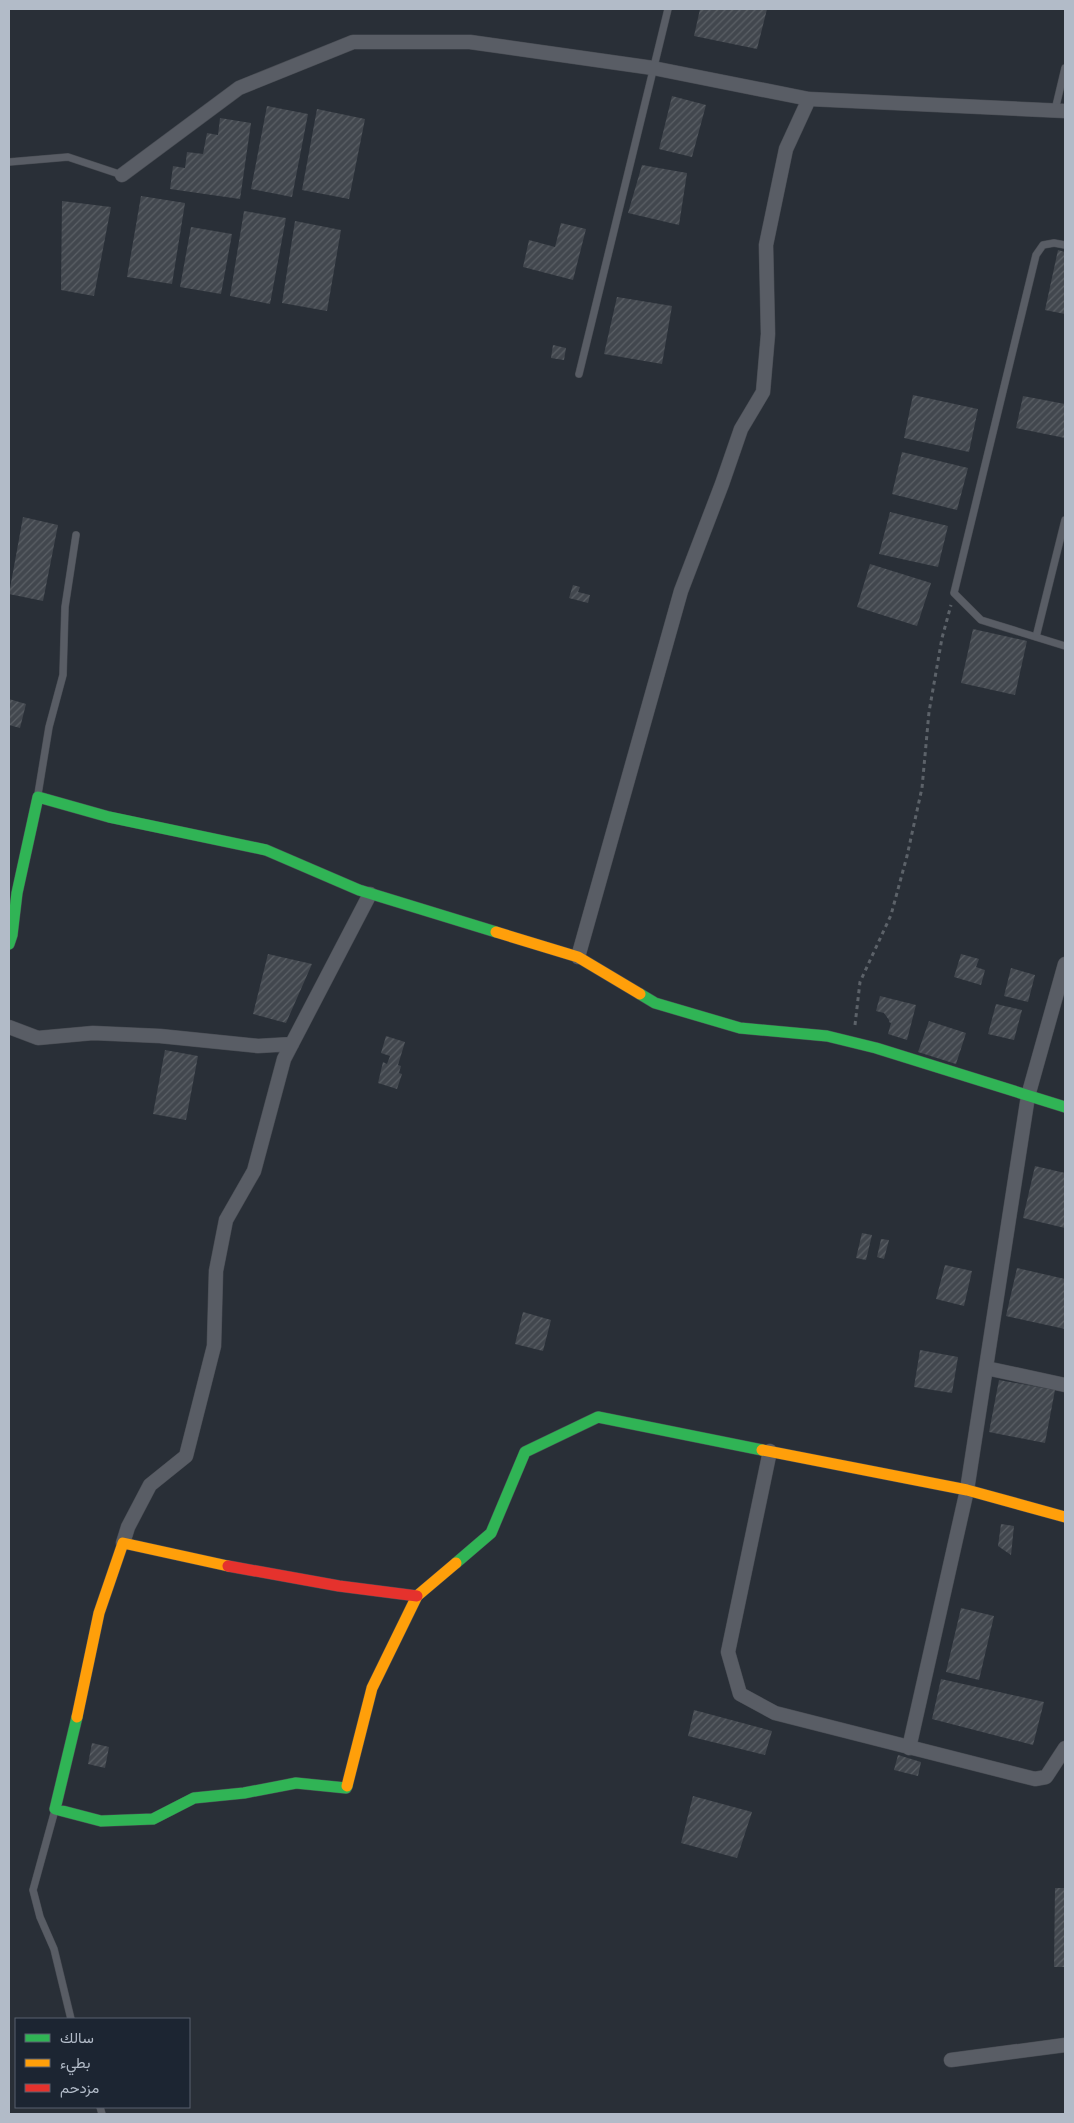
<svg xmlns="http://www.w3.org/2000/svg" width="1074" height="2123" viewBox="0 0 1074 2123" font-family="'Golos Text',Vazirmatn,sans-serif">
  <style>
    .building { fill: url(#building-hatch) }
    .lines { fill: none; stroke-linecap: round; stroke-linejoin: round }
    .lane-casing { stroke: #474b52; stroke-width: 8 }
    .street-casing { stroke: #474b52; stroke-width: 15 }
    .fast-casing { stroke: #474b52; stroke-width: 12 }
    .slow-casing { stroke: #474b52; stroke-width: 12 }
    .jam-casing { stroke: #474b52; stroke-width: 12 }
    .path { stroke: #5c6269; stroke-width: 3; stroke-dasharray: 4 4; stroke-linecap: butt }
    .lane { stroke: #595d65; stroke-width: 7 }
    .street { stroke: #595d65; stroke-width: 14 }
    .fast { stroke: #30b455; stroke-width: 11 }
    .slow { stroke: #ff9f0a; stroke-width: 11 }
    .jam { stroke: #e5322d; stroke-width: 11 }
  </style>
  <defs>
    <pattern id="building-hatch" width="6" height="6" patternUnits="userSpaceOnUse" patternTransform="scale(1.25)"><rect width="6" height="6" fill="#42474e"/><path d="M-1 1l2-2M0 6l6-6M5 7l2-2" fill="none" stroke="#5b6066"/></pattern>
  </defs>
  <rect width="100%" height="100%" fill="#292f37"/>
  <path class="building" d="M700 9H767L757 49 694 36Z
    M672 96 706 105 692 157 659 149Z
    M267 106 308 114 292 197 251 189Z
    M317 109 365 119 349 199 302 190Z
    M220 118 251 123 240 199 170 189 173 166 185 168 187 152 203 154 207 133 218 135Z
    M642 165 687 173 679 225 628 213Z
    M141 196 185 203 172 284 127 277Z
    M62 201 111 207 94 296 61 290Z
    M244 211 286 218 270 304 230 296Z
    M295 221 341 230 327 311 282 303Z
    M561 223 586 229 573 280 523 267 529 240 555 247Z
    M191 227 232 234 221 294 180 287Z
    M1058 250 1065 252V314L1045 310Z
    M617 297 672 306 662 364 604 354Z
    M553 345 566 348 564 360 551 358Z
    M913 395 978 409 969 452 904 438Z
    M1023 396 1065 404V438L1016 428Z
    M902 452 968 468 957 510 892 494Z
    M890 512 948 526 938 567 879 554Z
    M23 517 58 525 43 601 9 594Z
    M870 564 931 583 917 626 857 607Z
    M573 585 580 587 578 592 590 595 588 603 569 598Z
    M973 629 1027 641 1015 695 961 683Z
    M9 699 26 704 20 728 9 725Z
    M268 954 312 964 286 1023 253 1014Z
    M961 954 979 959 976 967 985 970 981 985 954 977Z
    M1011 968 1035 975 1028 1002 1004 996Z
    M880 996 916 1005 907 1040 888 1034 891 1023 889 1022V1020L884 1013 876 1011Z
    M996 1004 1022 1010 1014 1040 988 1034Z
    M929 1021 966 1033 956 1064 918 1052Z
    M386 1036 405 1042 398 1065 401 1066 399 1073 402 1074 397 1089 378 1083 383 1062 387 1064 390 1056 381 1053Z
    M165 1050 198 1056 186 1120 153 1114Z
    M1035 1166 1065 1173V1228L1023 1218Z
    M862 1233 872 1235 866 1260 856 1258Z
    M881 1239 889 1240 884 1259 877 1257Z
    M945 1265 972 1271 964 1306 936 1299Z
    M1017 1268 1065 1279V1329L1006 1316Z
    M523 1312 551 1320 543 1351 515 1344Z
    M920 1350 958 1357 952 1393 914 1387Z
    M999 1380 1055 1390 1045 1443 989 1432Z
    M1001 1524 1014 1526 1011 1555 998 1546Z
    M961 1608 994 1616 979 1680 946 1672Z
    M941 1679 1044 1702 1033 1745 932 1719Z
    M694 1710 772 1731 765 1755 688 1736Z
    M92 1743 109 1747 105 1768 88 1764Z
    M898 1755 921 1762 918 1776 894 1770Z
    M693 1796 752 1812 737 1858 681 1843Z
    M1055 1888H1065V1967H1054Z"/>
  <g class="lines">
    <defs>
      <path id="lane" d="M1055 110 1065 68
        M9 162 68 157 122 175
        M1065 245 1054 243 1043 245 1036 255 954 593 981 620 1065 646
        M579 374 668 9
        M1036 637 1065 520
        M38 794 49 727 63 675 65 607 76 535
        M55 1810 33 1890 40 1917 54 1949 71 2019
        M100 2107 102 2114"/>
      <path id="street" d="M122 175 239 88 353 42H470L653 68 809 99 1065 111
        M578 957 681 591 722 484 741 429 763 392 768 334 766 245 786 149 809 99
        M9 1027 38 1038 93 1033 160 1036 258 1046 292 1044
        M986 1368 1065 1385
        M770 1451 728 1652 740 1694 775 1713 1035 1779 1046 1777 1065 1748
        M123 1543 128 1527 150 1485 186 1456 214 1346 216 1271 226 1220 254 1171 284 1059 370 894
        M909 1748 967 1490 1028 1096 1065 964
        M951 2060 1065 2045"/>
      <path id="fast" d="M9 944 12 935 17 893 38 797 109 817 266 850 359 890 496 932
        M640 994 655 1003 740 1028 827 1036 876 1048 1065 1107
        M456 1563 491 1533 525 1452 598 1417 762 1450
        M77 1717 55 1809 101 1821 153 1819 194 1798 244 1793 296 1783 346 1788 347 1786"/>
      <path id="slow" d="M496 932 578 957 640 994
        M762 1450 967 1490 1065 1517
        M77 1717 99 1613 123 1543 228 1566
        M347 1786 372 1688 417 1596 456 1563"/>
      <path id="jam" d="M228 1566 339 1586 417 1596"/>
    </defs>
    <use href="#lane" class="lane-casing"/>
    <use href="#street" class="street-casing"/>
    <use href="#fast" class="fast-casing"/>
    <use href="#slow" class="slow-casing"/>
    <use href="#jam" class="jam-casing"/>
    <path class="path" d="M855 1025 860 982 891 915 907 856 922 788 929 712 942 638 951 605"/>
    <use href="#lane" class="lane"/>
    <use href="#street" class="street"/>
    <use href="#fast" class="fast"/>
    <use href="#slow" class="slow"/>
    <use href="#jam" class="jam"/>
  </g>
  <rect width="1074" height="2123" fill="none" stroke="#b2bbc8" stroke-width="20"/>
  <rect x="15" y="2018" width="175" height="90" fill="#1c2532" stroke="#58616e"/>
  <rect x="25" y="2034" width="25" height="8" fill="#30b455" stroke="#58616e"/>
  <text x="60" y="2043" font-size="15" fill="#b2bbc8">سالك</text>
  <rect x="25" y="2059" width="25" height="8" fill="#ff9f0a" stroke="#58616e"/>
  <text x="60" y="2068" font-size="15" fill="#b2bbc8">بطيء</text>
  <rect x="25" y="2084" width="25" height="8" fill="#e5322d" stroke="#58616e"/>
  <text x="60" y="2093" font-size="15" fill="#b2bbc8">مزدحم</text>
</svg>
